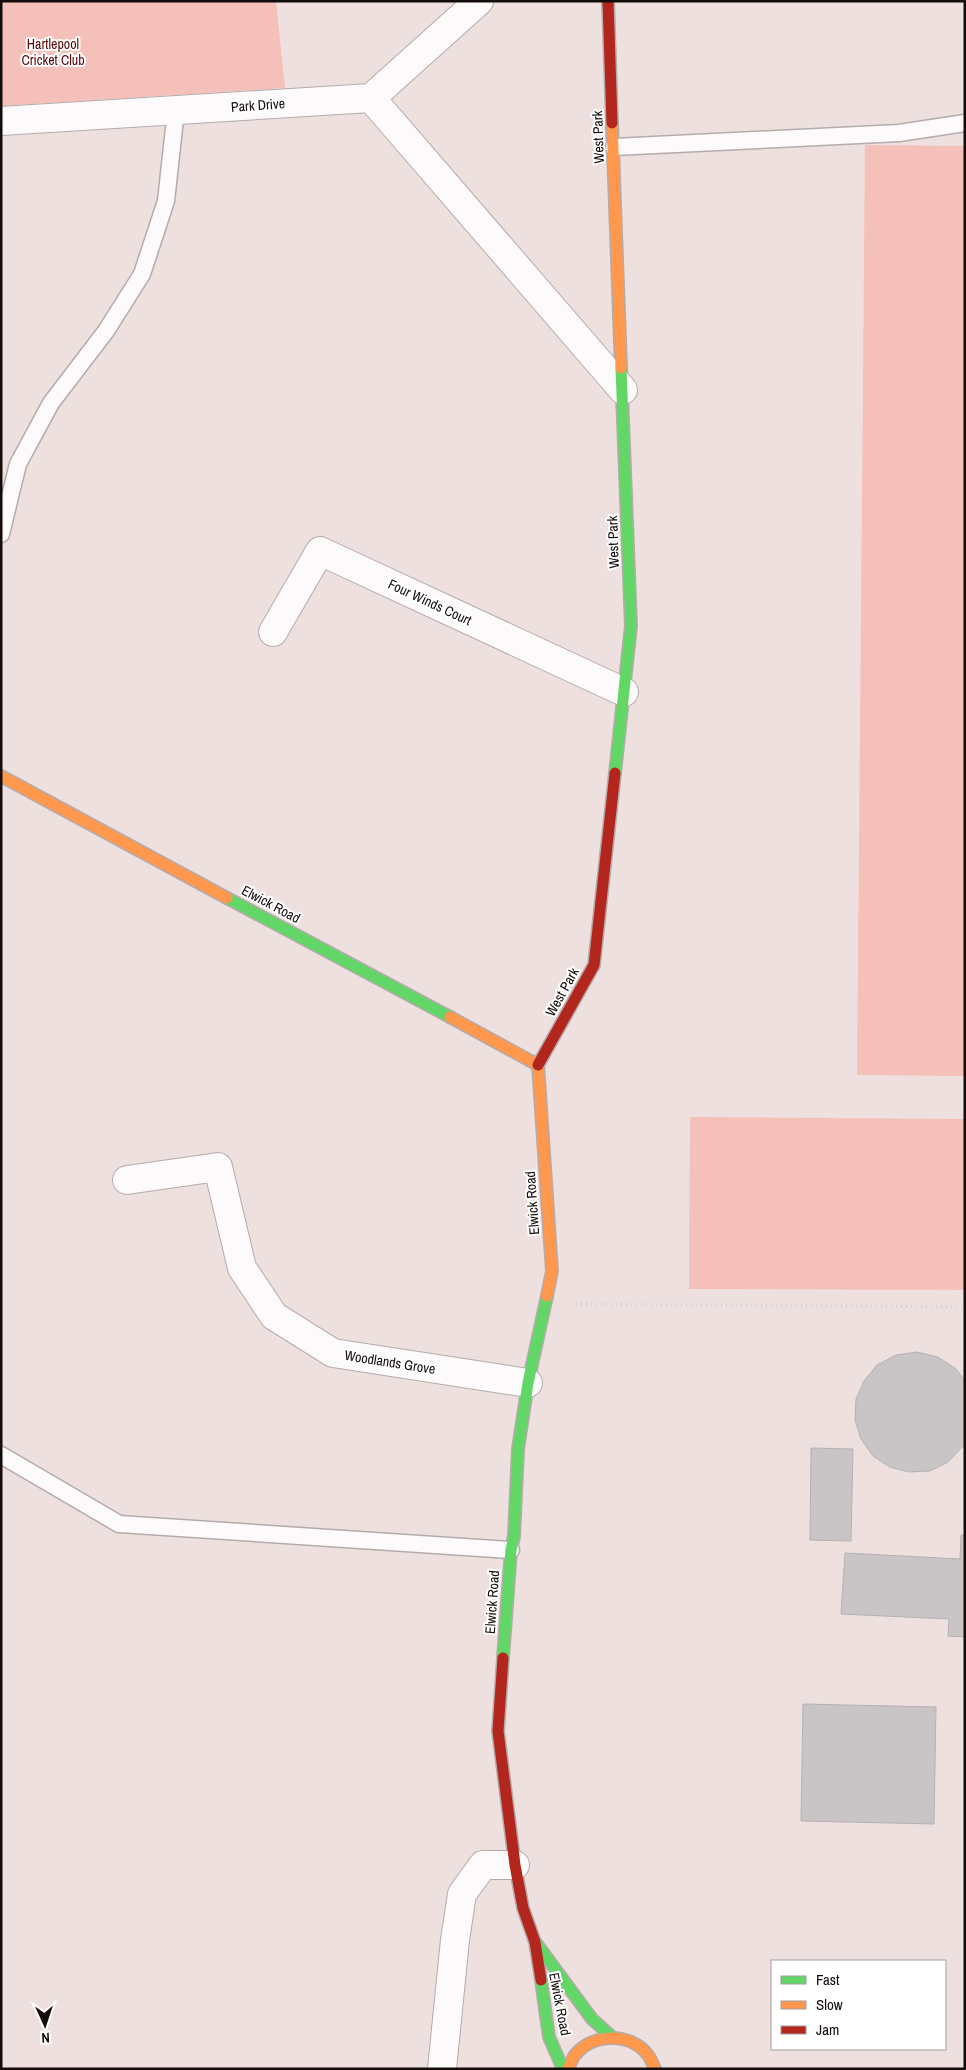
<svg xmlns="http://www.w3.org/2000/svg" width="966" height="2070" viewBox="0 0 966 2070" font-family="'Archivo Narrow',sans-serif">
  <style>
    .green { fill: #f5c0b9 }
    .building { fill: #c9c5c7; stroke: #b5b1b3 }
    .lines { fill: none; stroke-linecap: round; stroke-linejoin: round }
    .lane-casing { stroke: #b5abaa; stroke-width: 19 }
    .street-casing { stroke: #b5abaa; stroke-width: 30 }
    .fast-casing { stroke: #b5abaa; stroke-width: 14 }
    .slow-casing { stroke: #b5abaa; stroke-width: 14 }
    .jam-casing { stroke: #b5abaa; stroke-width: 14 }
    .path { stroke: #d4d1d0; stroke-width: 3; stroke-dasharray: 1 4; stroke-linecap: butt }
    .lane { stroke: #fcfafa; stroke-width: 16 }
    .street { stroke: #fcfafa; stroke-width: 28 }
    .fast { stroke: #63d668; stroke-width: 11 }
    .slow { stroke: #ff974d; stroke-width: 11 }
    .jam { stroke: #b3261e; stroke-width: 11 }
    .labels { text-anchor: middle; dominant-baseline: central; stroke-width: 4; stroke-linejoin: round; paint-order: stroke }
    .park-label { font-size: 14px; fill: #550506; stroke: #fff }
    .street-label { font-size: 14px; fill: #130c0b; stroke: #fff }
  </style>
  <rect width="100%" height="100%" fill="#eee0de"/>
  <path class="green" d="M1 1H276L285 88 1 106Z
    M865 145 965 146V1076L857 1075Z
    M690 1117 965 1119V1290L689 1289Z"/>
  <path class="building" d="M917 1352 938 1357 956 1369 965 1381V1444L948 1462 930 1471 909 1472 890 1467 873 1456 861 1439 855 1420 856 1399 864 1381 877 1365 896 1355Z
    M811 1448 853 1449 851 1541 810 1540Z
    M961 1535H965V1637L948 1636 949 1619 841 1614 845 1553 960 1559Z
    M803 1704 936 1707 934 1824 801 1821Z"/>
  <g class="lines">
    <defs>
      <path id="lane" d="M614 147 899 133 965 123
        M1 534 18 464 51 403 106 331 142 274 166 201 176 110
        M1 1455 119 1524 511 1550"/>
      <path id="street" d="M371 98 623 390
        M1 121 371 98 479 1
        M273 632 320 551 624 692
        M127 1180 218 1167 242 1268 274 1316 333 1353 528 1383
        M442 2069 455 1940 462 1894 483 1865H515"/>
      <path id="fast" d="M615 773 631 626 621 368
        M227 898 450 1017
        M503 1658 511 1550 514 1536 518 1449 528 1383 547 1296
        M536 1943 592 2019 612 2037
        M541 1980 549 2037 563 2069"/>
      <path id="slow" d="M612 123 621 368
        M1 776 227 898
        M450 1017 538 1065 552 1271 547 1296
        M568 2069C570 2065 572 2059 575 2055 593 2033 630 2032 648 2055 651 2059 653 2065 655 2069"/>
      <path id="jam" d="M608 1 612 123
        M538 1065 594 965 615 773
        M503 1658 498 1731 515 1865 523 1908 535 1942 541 1980"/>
    </defs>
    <use href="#lane" class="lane-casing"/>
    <use href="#street" class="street-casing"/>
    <use href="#fast" class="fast-casing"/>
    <use href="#slow" class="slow-casing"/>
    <use href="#jam" class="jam-casing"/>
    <path class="path" d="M576 1304 965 1307"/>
    <use href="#lane" class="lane"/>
    <use href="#street" class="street"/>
    <use href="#fast" class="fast"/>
    <use href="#slow" class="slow"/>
    <use href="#jam" class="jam"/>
  </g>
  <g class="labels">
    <g class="park-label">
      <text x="53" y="44">Hartlepool<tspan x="53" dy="16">Cricket Club</tspan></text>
    </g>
    <g class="street-label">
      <text transform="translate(258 105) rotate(-4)">Park Drive</text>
      <text transform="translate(598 137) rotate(-92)">West Park</text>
      <text transform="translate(613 542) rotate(-92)">West Park</text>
      <text transform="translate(430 602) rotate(25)">Four Winds Court</text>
      <text transform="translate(271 904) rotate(28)">Elwick Road</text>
      <text transform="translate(562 992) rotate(-61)">West Park</text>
      <text transform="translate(532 1203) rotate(-94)">Elwick Road</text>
      <text transform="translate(390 1362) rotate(9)">Woodlands Grove</text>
      <text transform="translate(492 1602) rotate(-86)">Elwick Road</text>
      <text transform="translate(560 2004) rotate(79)">Elwick Road</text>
    </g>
  </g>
  <rect width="966" height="2070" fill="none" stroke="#130c0b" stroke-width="5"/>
  <rect x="771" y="1960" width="175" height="90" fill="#ffffff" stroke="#a19e9d"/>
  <rect x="781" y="1976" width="25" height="8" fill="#63d668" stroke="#a19e9d"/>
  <text x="816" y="1985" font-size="15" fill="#130c0b">Fast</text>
  <rect x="781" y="2001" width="25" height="8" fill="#ff974d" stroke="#a19e9d"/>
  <text x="816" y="2010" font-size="15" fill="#130c0b">Slow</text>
  <rect x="781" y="2026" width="25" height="8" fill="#b3261e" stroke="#a19e9d"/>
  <text x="816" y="2035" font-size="15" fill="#130c0b">Jam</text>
  <g transform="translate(45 2025) rotate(177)" stroke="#ffffff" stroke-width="4" paint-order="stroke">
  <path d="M0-4L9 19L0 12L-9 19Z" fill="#130c0b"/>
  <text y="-8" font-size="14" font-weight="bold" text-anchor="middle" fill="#130c0b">N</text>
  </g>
</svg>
